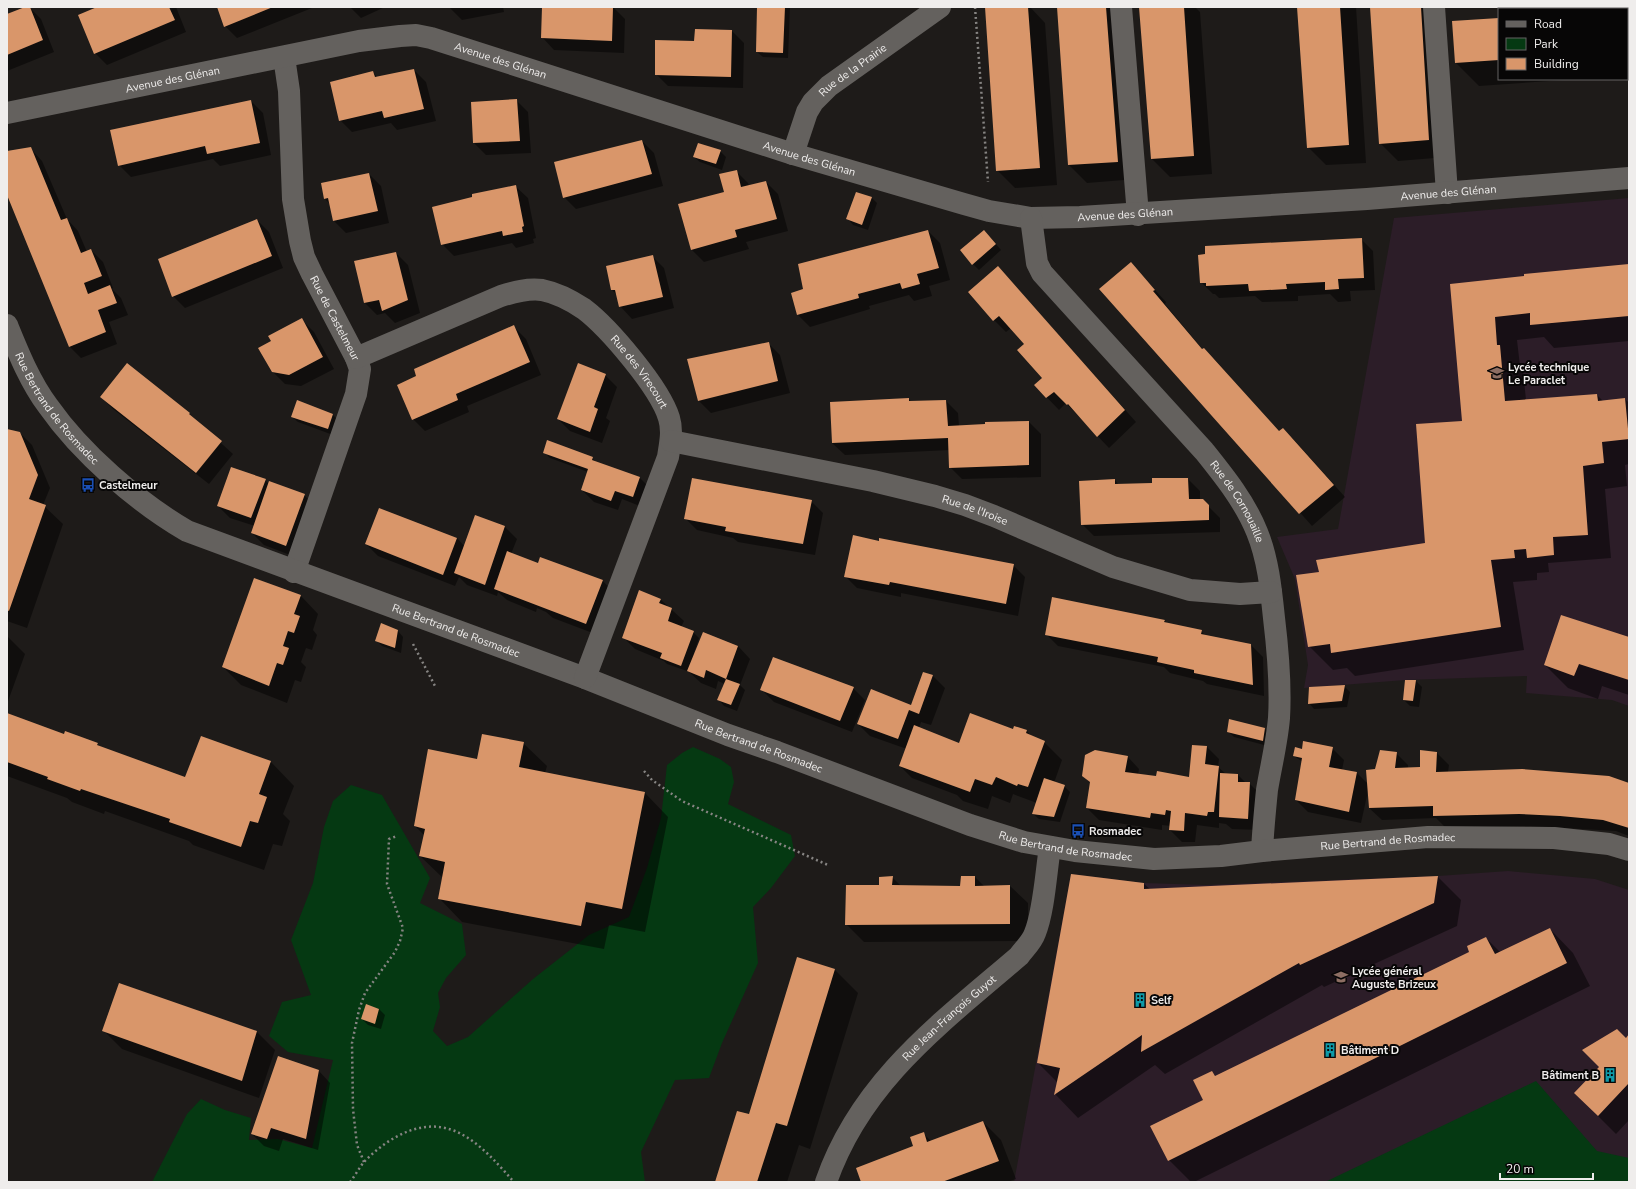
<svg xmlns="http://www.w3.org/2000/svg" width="1636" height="1189" viewBox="0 0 1636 1189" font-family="'Nunito Sans',sans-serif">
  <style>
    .education { fill: #2c1d28 }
    .green { fill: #053912 }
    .shadow { fill: #0007 }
    .building { fill: #d9966a }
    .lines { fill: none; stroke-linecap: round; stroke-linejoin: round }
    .path { stroke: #868482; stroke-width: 2.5; stroke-dasharray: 2 3; stroke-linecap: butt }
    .minor { stroke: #64615e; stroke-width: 22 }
    .labels { text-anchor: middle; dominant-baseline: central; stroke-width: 4; stroke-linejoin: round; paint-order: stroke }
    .street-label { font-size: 11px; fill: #efedec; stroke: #070606 }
    .poi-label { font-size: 11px; font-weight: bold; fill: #efedec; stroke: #070606; text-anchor: start }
  </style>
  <rect width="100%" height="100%" fill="#1e1b19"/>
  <path class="education" d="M1629 198V706L1612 700 1526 693 1527 676 1405 680 1304 688 1308 665 1295 579 1277 537 1338 529 1394 218Z
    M1508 871 1595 879 1629 890V1182H1014L1071 874 1144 883 1205 885 1438 876Z"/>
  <path class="green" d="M693 747 720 759 731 767 734 782 728 804 791 835 795 856 771 888 753 907 758 963 722 1043 709 1078 675 1080 641 1152 645 1182H152L187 1114 201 1099 225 1110 251 1118 249 1140 278 1139 312 1148 333 1060 288 1052 269 1036 282 1002 311 995 291 940 313 883 324 827 333 801 351 785 382 795 430 878 420 903 462 924 466 955 446 978 438 993 440 1007 433 1031 447 1046 468 1037 533 979 589 935 629 917 647 868 661 818 667 765 682 753Z
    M1536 1081 1597 1151 1629 1158V1182H1325Z"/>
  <path class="shadow" d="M29 7 41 19 54 52 7 71V15Z
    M99 7H176L186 32 107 65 95 53Z
    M218 7H312V8L237 38 225 26Z
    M350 7H385L361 18Z
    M449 7H503L504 12 462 20Z
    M543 7H613L625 19 624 53 554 50 542 37Z
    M758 7H790L788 58 763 57 757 52Z
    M999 7H1030L1045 23 1057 185 1015 188 997 170Z
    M1058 7H1112L1136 179 1087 183 1069 165Z
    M1140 7H1195L1200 12 1212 174 1170 177 1152 159Z
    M1298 7H1356L1366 163 1326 165 1308 147Z
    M1371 7H1437L1447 157 1398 161 1380 143Z
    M1629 9V75H1627V10Z
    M1499 19V79H1578L1479 86 1456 63 1453 22Z
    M732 31 744 43 743 88 668 86 656 74 695 42Z
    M414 70 426 82 436 121 397 130 391 123 352 132 340 120 373 72 378 78Z
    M516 100 528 112 531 153 486 155 474 143 472 103Z
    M251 101 263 113 271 155 220 166 213 159 131 177 119 165Z
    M642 141 654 153 663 186 576 209 564 197Z
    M30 148 42 161 67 219 78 231 87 252 91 250 103 262 113 288 112 289 121 298 128 315 109 322 117 344 81 358 69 346 7 192V152Z
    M720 151 726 157 722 170 700 162 694 157Z
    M736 171 748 183 749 186 766 182 778 194 788 231 746 242 749 249 704 262 692 250 679 205 725 192Z
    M369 174 381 186 389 223 346 233 334 221 331 205 325 199 322 184Z
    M515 186 528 198 536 238 533 239 534 243 516 248 512 243 454 256 442 244Z
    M872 198 877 203 868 230 853 225 848 219Z
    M257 220 269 232 283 268 185 308 173 296Z
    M928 231 940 243 950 280 929 286 932 296 914 301 909 295 869 306 870 309 810 327 798 315 804 290Z
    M990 237 1001 250 979 270 973 264Z
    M1361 239 1373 251 1375 290 1350 291 1351 301 1338 302 1330 294 1298 296V301L1262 302 1255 296 1219 298 1215 294H1213L1201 282Z
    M396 253 408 265 420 313 395 323 385 313 377 315 365 303Z
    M652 256 664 268 674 308 632 319 620 306 617 295 612 290Z
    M1131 264 1166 302 1165 304 1203 350 1204 349 1216 361 1279 432 1283 429 1295 441 1345 497 1312 526 1101 289Z
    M1629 265V341L1554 348 1544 337 1517 340 1520 366 1523 370 1526 400 1597 395 1603 401 1625 399 1629 403V464L1625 465 1627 486 1605 489 1611 558 1548 563 1549 572 1537 573V580L1513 582 1524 650 1355 676 1347 668 1333 670 1309 646 1320 573 1426 544 1463 422 1452 285Z
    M998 267 1136 422 1109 448 1066 403 1059 410 1035 385 1043 378 1025 344 1011 328 1006 332 994 320Z
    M302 320 314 332 334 369 301 386 285 384 273 372 272 341Z
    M514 327 526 339 541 375 467 406 469 412 425 431 413 419Z
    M768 343 780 355 790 393 711 413 699 401 688 360Z
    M605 375 617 387 606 418 610 421 602 443 570 431 558 419Z
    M101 397 189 414 233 454 209 484 113 409Z
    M909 399 911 402 946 401 958 413 959 426 1029 422 1041 434V477L962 479 950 467V450L845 455 832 443Z
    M333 415 338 420 333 435 298 422 292 417Z
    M7 428 10 431 20 433 32 445 50 488 43 505 63 524 27 628 7 621Z
    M544 452 592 458 598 464 640 478 652 490 645 508 622 499 618 510 594 502 582 490 588 472 550 458Z
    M1188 479 1200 491V500H1202L1220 518V532L1094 536 1082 524 1115 480 1119 485 1153 484Z
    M265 480 269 484 304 495 310 501 298 558 264 545 252 533 255 526 230 518 218 506Z
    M811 501 823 513 815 555 738 542 733 538 697 530 685 518Z
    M476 517 505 527 517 539 511 554 538 565 602 580 614 593 598 635 553 618 546 612 537 608 536 612 507 600 498 592 497 596 467 585 459 577 455 586 378 556 366 544 457 538 465 547Z
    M880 542 1013 565 1025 577 1018 616 901 593V597L857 588 845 576Z
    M254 580 301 596 318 614 313 630 317 635 312 650 306 648 301 662 306 667 301 682 295 680 287 703 241 685 223 667Z
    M660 599 684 621 681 627 693 632 699 638 694 653 738 646 750 659 740 685 745 690 737 711 724 706 719 700 725 684 718 681 716 689 701 683 687 670V671L667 664 664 661 635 649 623 637Z
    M1164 620 1167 623 1201 631 1206 636 1251 645 1263 657 1264 696 1207 684 1203 681 1170 673 1164 667 1058 646 1046 634Z
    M398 631 403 637 401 653 382 646 376 640Z
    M7 636 25 654 7 704Z
    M1629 638V695L1602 686 1598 699 1568 688 1545 665Z
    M924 673 933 676 945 688 931 725 921 722 919 728 960 744 1013 730 1027 731 1032 737 1044 742 1062 760 1054 783 1064 786 1070 792 1060 822 1039 819 1033 814 1037 803 1013 794 1010 803 992 796 988 809 963 801 957 795 912 778 900 766 907 749 870 736 858 724 911 706Z
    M1416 681 1422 687 1419 707 1410 706 1404 700Z
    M1344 686 1350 692 1347 707 1314 709 1309 703Z
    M853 688 865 700 852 732 774 702 762 690Z
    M7 714 65 735 97 744 101 748 186 778 201 738 271 762 294 786 283 814 290 821 282 846 273 844 264 870 193 845 189 841 105 811 104 814 72 802 67 798 7 776Z
    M1265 729 1271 734 1268 746 1234 737 1228 731Z
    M523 743 547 766 545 773 645 793 668 817 645 932 609 925 604 949 462 922 439 898 443 878 420 856 425 836 415 826 478 760Z
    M1207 747 1219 759 1218 767 1226 774 1238 775 1246 783H1249L1261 795 1260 830 1232 829 1226 824 1219 823V828L1197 825 1195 842H1182L1170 830 1171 826 1162 825V830L1099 820 1087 808 1091 783 1083 776 1127 756 1139 769 1138 775 1190 778Z
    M1332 748 1344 760 1342 770 1357 773 1368 784 1376 770 1396 753 1408 765V768H1421L1437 753 1449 765 1448 772 1629 784V836L1616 831 1531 826 1446 828 1436 818 1382 820 1369 808 1368 791 1361 823 1308 812 1296 800 1303 762 1294 756 1303 750Z
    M892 877 901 886 961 887 975 877 984 886H1010L1028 903V941L864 942 846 924 880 886Z
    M1438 877 1461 900 1457 926 1324 987 1322 985 1165 1074 1155 1065 1078 1118 1056 1095 1058 1083 1038 1063 1144 884 1150 889Z
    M1550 929 1573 953 1590 986 1194 1182H1191L1169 1160 1204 1100 1212 1072 1216 1077 1470 952 1486 938 1501 953Z
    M798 958 835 970 858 993 810 1149 799 1145 787 1182H717L750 1116Z
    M119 984 257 1032 275 1050 259 1098 122 1049 104 1031Z
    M366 1005 379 1009 385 1015 381 1029 368 1025 362 1019Z
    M1629 1036V1120L1616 1134 1593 1111 1626 1039Z
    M318 1070 330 1083 318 1150 283 1139 279 1151 264 1146 252 1134Z
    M983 1122 1001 1140 1016 1179 1007 1182H862L915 1147 924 1134 931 1141Z"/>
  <path class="building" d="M25 7H30L43 40 7 55V14Z
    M97 7H169L175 20 94 54 78 15Z
    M217 7H273L224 27Z
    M542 7H613L612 41 541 38Z
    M757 7H785L783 53 756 52Z
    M985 7H1028L1040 168 996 171Z
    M1057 7H1106L1118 162 1068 165Z
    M1139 7H1184L1194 156 1151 159Z
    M1297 7H1340L1349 145 1307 148Z
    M1370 7H1421L1429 140 1379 144Z
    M1629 8V51H1627V9Z
    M1499 18V60L1455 63 1452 21Z
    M695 29 732 30 731 77 655 75V40L694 41Z
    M414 69 424 109 384 118 382 111 339 121 330 82 373 71 375 77Z
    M517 99 520 141 473 143 471 102Z
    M251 100 260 143 207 154 205 146 118 166 110 130Z
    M642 140 652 174 563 198 554 162Z
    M698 143 721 150 716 164 693 157Z
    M31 147 61 220 67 218 81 253 91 249 102 276 84 283 88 294 110 285 117 303 98 310 106 332 69 347 7 195V151Z
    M737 170 741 187 766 181 777 219 735 230 737 237 691 250 678 204 724 192 719 174Z
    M369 173 378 211 333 221 328 198 324 199 321 183Z
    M516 185 524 226 522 227 523 232 503 236 502 231 441 245 432 207 472 197V194Z
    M856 192 872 197 862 225 846 219Z
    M257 219 272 256 172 297 158 259Z
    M928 230 939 268 917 274 920 284 902 289 900 283 858 294 859 298 797 315 791 293 803 289 798 264Z
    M984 230 996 244 972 265 960 250Z
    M1362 238 1364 278 1338 279 1339 289 1325 290V282L1286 284 1287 289 1249 291 1248 284 1206 286V283H1200L1198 255 1205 254V246Z
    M396 252 408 300 382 311 379 300 364 303 354 261Z
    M653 255 663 297 619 307 615 290H611L606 266Z
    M1131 262 1155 290 1153 291 1202 349 1204 348 1279 431 1283 428 1334 485 1299 514 1099 289Z
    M1629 264V316L1530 325V313L1495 317 1497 345H1500L1505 401 1597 394 1598 401 1625 398 1629 439 1602 442 1604 463 1583 466 1588 535 1553 537 1554 555 1527 558 1526 549 1514 550 1515 558 1491 560 1501 627 1331 653 1330 644 1308 647 1296 575 1319 572 1316 560 1425 543 1416 424 1462 421 1450 284 1524 276V274Z
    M998 266 1125 410 1097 437 1068 404 1067 405 1054 392 1046 398 1034 385 1042 378 1017 350 1024 344 999 316 993 321 968 292Z
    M302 318 323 357 289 375 272 372 258 348 271 341 268 336Z
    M514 325 530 362 456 394 458 400 412 420 397 385 416 376 414 369Z
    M769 342 778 381 698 401 687 359Z
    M127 363 190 413 189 414 222 441 196 473 100 397Z
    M578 363 606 374 594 407 598 409 590 432 557 419Z
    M909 398V401L946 400 948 426 985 424V422L1029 421V465L949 468 948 438 832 443 830 402Z
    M297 400 333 414 328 429 291 417Z
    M7 429 20 432 38 475 29 499 46 505 9 611 7 610Z
    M547 440 593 457 592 460 640 477 633 497 615 491 611 501 581 490 588 469 543 453Z
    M231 467 266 479 251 518 217 506Z
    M692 478 812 500 803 544 725 531 726 527 684 519Z
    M1152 478H1188L1189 499H1203L1209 505V520L1081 525 1079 481 1115 479V484L1152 483Z
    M269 481 305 494 286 546 251 533Z
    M379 508 457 538 443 575 365 544Z
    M475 515 505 526 485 585 454 573Z
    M853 535 879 541V538L1014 564 1006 604 890 582 889 585 844 577Z
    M507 551 538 563 540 557 603 580 586 624 494 589Z
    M254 578 301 595 294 614 300 616 294 633 288 631 283 646 289 648 283 665 277 663 269 686 222 667Z
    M639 590 661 599 659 603 672 608 668 621 694 631 681 666 660 658 662 653 622 638Z
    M1052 597 1165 620 1164 622 1202 630 1201 634 1251 644 1253 685 1194 673V670L1157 662 1158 657 1045 635Z
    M1561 615 1629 637V680L1579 664 1574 676 1544 665Z
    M381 623 398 630 395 648 375 641Z
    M703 632 738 646 726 679 706 670 704 678 687 671Z
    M773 657 854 687 840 721 760 690Z
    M923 672 933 675 919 714 909 710 898 739 857 724 871 689 911 705Z
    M726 679 740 684 731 705 717 700Z
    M1405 680H1416L1413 701 1403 700Z
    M1345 685 1342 701 1308 704 1309 687Z
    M7 713 64 734 65 731 98 743 97 745 185 777 201 736 271 761 259 794 267 797 258 823 250 821 241 847 169 822 170 819 81 789 80 791 47 779 48 777 7 762Z
    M970 713 1013 729 1014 726 1027 730 1026 733 1045 741 1028 787 1018 784 1017 786 996 777 992 785 975 779 970 792 899 766 914 725 959 743Z
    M1229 719 1265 728 1263 741 1227 732Z
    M482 734 524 742 519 767 645 792 622 909 586 902 581 926 438 899 445 862 419 856 425 829 414 826 428 749 477 759Z
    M1303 741 1333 747 1329 767 1357 772 1349 812 1295 800 1302 758 1293 756 1295 747 1302 749Z
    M1192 745 1207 746 1205 764 1219 766 1214 812H1208L1207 816 1185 813 1184 831 1169 830 1171 811 1166 810 1165 815 1151 813 1150 818 1086 808 1090 782 1082 776 1085 755 1095 750 1128 756 1125 772 1156 776 1157 771 1189 777Z
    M1380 750 1397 752 1395 768 1420 767V750L1437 752 1436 772 1522 769 1609 776 1629 783V828L1603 820 1560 816 1519 814 1433 816V806L1369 808 1366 770 1375 769Z
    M1220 773 1238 774V782H1250L1248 819 1219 817Z
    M1044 778 1065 785 1054 817 1032 814Z
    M1071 874 1144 883V889L1438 876 1434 903 1300 965 1299 963 1141 1052 1142 1035 1054 1095 1060 1068 1037 1063Z
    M893 876 892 885 960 886 961 876H975V886L1010 885V924L845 925 846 885H879V877Z
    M1550 928 1567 963 1168 1161 1150 1126 1203 1100 1193 1080 1212 1071 1215 1076 1469 952 1467 946 1486 937 1495 954Z
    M797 957 835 969 787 1126 776 1123 757 1182H715L737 1111 749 1114Z
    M119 983 257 1031 242 1081 102 1031Z
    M366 1004 379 1009 375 1024 361 1019Z
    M1617 1029 1626 1038 1629 1034V1083L1598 1116 1574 1093 1599 1067 1582 1050Z
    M278 1056 319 1070 306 1139 271 1128 267 1139 251 1134Z
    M983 1121 999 1161 942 1182H861L856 1168 913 1146 910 1137 924 1132 927 1142Z"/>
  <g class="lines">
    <path class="path" d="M975 7 988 182
      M413 644 435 686
      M644 771 652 780 682 801 828 865
      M364 1162 357 1145 353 1109 352 1043 359 1010 365 993 395 952 400 941 403 928 387 884 389 839 397 836
      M350 1182C355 1176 359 1168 364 1162 384 1141 415 1121 445 1128 473 1134 496 1162 514 1182"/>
    <g class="minor">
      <path d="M1121 7 1138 215"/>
      <path d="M1434 7 1447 193"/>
      <path id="s1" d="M284 57 289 91 293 199 300 241 304 257 312 274 356 358 360 369 356 394 294 572"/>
      <path id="s2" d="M7 113 359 41 400 36 416 35 431 38 793 154 964 204 989 211 1031 218 1080 217 1367 199 1629 178"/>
      <path id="s3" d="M793 154 807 112 813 102 829 86 940 7"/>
      <path id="s4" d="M1031 218 1037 263 1042 273 1204 451C1224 476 1245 502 1257 532 1268 559 1271 589 1274 618 1278 651 1281 685 1279 718 1277 742 1271 766 1267 790 1265 810 1263 830 1262 851"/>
      <path id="s5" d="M7 325C18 352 30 382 48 406 81 453 137 502 187 531L585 678 728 735 777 752 970 825 1024 842 1075 851 1154 859 1221 856 1262 851 1428 837 1554 838 1609 844 1629 850"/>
      <path id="s6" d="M356 358 501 296C514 292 528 288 542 290 557 293 572 301 584 309 609 328 660 388 669 418 673 431 670 444 668 457L585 678"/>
      <path id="s7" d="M671 441 873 481 935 496 965 505 994 516 1113 567 1190 590 1240 594 1271 592"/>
      <path id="s8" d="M826 1182C861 1081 941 1023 1019 956 1024 949 1032 942 1035 933 1044 911 1046 872 1050 847"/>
    </g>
  </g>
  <defs>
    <symbol id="school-bare" viewBox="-9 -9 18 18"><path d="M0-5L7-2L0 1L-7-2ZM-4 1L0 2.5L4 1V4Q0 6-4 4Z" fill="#8d6e63" stroke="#070606" stroke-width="2.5" paint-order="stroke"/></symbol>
    <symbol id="bus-bare" viewBox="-9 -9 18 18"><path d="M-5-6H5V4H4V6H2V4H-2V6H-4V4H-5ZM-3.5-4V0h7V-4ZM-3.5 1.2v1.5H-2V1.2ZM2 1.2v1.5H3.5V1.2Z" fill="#1a4fb4" stroke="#070606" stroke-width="2.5" paint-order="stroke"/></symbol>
    <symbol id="building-bare" viewBox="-9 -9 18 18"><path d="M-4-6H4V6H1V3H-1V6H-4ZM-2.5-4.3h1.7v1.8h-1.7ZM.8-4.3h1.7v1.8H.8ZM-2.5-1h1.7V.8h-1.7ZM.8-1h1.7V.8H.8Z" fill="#0f9aa8" stroke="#070606" stroke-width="2.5" paint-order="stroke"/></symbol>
  </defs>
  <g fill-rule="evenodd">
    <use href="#school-bare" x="1487" y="363" width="20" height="20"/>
    <use href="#bus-bare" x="78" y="475" width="20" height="20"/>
    <use href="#bus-bare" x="1068" y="821" width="20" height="20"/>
    <use href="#school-bare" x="1331" y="967" width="20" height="20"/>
    <use href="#building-bare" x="1130" y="990" width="20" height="20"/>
    <use href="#building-bare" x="1320" y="1040" width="20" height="20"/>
    <use href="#building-bare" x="1600" y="1065" width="20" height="20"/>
  </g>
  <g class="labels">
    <g class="street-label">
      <text stroke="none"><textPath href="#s2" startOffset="505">Avenue des Glénan</textPath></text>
      <text stroke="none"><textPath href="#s3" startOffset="107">Rue de la Prairie</textPath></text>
      <text stroke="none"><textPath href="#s2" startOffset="169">Avenue des Glénan</textPath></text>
      <text stroke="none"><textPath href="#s2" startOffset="829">Avenue des Glénan</textPath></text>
      <text stroke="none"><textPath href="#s2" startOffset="1477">Avenue des Glénan</textPath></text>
      <text stroke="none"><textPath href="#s2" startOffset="1153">Avenue des Glénan</textPath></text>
      <text stroke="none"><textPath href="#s1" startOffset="270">Rue de Castelmeur</textPath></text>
      <text stroke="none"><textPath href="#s6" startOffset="330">Rue des Virecourt</textPath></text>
      <text stroke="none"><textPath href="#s5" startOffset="98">Rue Bertrand de Rosmadec</textPath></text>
      <text stroke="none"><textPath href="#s4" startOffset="358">Rue de Cornouaille</textPath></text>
      <text stroke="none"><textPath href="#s7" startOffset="312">Rue de l'Iroise</textPath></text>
      <text stroke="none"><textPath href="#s5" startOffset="566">Rue Bertrand de Rosmadec</textPath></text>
      <text stroke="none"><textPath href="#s5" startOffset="890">Rue Bertrand de Rosmadec</textPath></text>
      <text stroke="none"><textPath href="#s5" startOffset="1538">Rue Bertrand de Rosmadec</textPath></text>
      <text stroke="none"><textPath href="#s5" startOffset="1214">Rue Bertrand de Rosmadec</textPath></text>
      <text stroke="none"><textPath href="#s8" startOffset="208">Rue Jean-François Guyot</textPath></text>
    </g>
    <g class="poi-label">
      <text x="1508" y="367">Lycée technique<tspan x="1508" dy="13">Le Paraclet</tspan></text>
      <text x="99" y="485">Castelmeur</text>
      <text x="1089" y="831">Rosmadec</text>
      <text x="1352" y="971">Lycée général<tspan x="1352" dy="13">Auguste Brizeux</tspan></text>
      <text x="1151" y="1000">Self</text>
      <text x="1341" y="1050">Bâtiment D</text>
      <text x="1599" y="1075" text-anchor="end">Bâtiment B</text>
    </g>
  </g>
  <rect width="1636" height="1189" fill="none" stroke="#efedec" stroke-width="16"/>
  <rect x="1498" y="8" width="130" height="72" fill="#070606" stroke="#646262"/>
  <rect x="1506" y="21" width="20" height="6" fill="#64615e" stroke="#646262"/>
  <text x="1534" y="28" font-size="12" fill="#efedec">Road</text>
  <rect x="1506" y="38" width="20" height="12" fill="#053912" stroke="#646262"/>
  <text x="1534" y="48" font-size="12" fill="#efedec">Park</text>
  <rect x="1506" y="58" width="20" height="12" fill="#d9966a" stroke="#646262"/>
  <text x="1534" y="68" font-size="12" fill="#efedec">Building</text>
  <path d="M1500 1173v6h93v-6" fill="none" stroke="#efedec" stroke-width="2"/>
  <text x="1506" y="1173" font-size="12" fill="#efedec" stroke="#070606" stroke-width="3" paint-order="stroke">20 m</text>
</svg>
